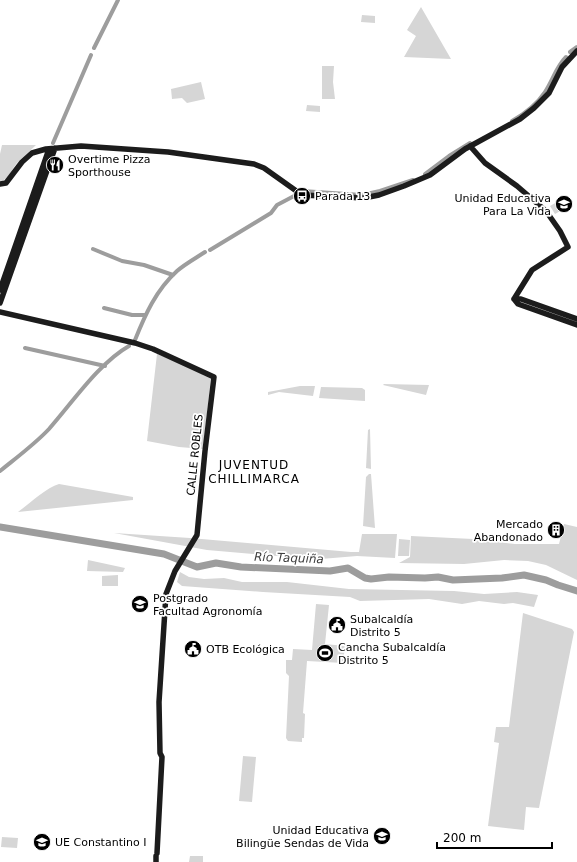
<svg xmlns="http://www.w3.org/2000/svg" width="577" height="862" viewBox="0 0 577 862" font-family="'DejaVu Sans',sans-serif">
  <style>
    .green { fill: #d6d6d6 }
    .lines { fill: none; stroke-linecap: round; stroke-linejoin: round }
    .canal { stroke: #9d9d9d; stroke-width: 4 }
    .river { stroke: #9d9d9d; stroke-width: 7 }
    .secondary { stroke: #1c1c1c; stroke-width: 5.5 }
    .labels { text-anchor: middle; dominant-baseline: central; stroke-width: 3.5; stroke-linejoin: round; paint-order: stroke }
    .poi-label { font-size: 11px; fill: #000; stroke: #fff; text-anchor: start }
    .street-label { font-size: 11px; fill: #000; stroke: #fff }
    .neighbourhood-label { font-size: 12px; letter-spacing: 1px; fill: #000; stroke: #fff }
    .water-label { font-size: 12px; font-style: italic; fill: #3e3e3e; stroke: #fff }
  </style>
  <rect width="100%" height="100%" fill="#fff"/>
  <path class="green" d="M421 7 451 59 404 57 416 36 407 30Z
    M362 15 375 16V23L361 22Z
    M322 66H334L333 82 335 99H322Z
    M201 82 205 99 187 103 182 98 172 99 171 89Z
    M307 105 320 106V112L306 111Z
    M2 145H36C30 151 23 157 17 163 11 170 9 179 0 182V154Z
    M564 198 569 206 555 214 550 206Z
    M157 354 202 372 211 377 203 449 179 447 147 441Z
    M384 384 429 385 426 395 383 385Z
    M300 386H315L313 396 279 392 268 395V392Z
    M321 387 362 388 365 390V401L319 398Z
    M370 429 371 469 366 468 368 430Z
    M369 474H371L375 528 363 526 366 477Z
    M59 484 133 497V500L18 512C30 503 46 488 59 484Z
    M564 524 577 527V580L546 565 528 561 504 560 464 564 399 563 410 557 411 536 473 539 515 544H559Z
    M114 533 190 538 351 552H359L362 534H397L395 558 357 556 321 559 277 556 207 550Z
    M399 539 410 540 409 556H398Z
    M88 560 125 568 123 572 87 571Z
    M180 572 189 577 204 579 224 578 242 582H287L349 589 454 591 484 594 517 592 538 595 534 607 513 603 504 604 479 601 462 604 429 599 360 601 350 597 263 592 182 586 177 582Z
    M118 575V586H102V576Z
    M316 604 329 605 325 644 345 646 343 663 307 661 303 713 305 714 304 738H302V742L288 741 286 738 289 676 286 673V660H292L293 649 312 650Z
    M523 613 572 629 574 632 539 808 526 807 524 830 488 826 499 743 494 742 496 727H509Z
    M243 756 256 757 252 802 239 801Z
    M2 837 18 838 17 848 1 847Z
    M190 856H203V862H189Z"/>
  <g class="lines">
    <path class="canal" d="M94 48 118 0
      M570 52 577 47
      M512 121C524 114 537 104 545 92 553 80 556 67 566 57
      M53 143 91 55
      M425 174 449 156 470 143
      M302 191 362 195 380 191 413 180
      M93 249 122 261 144 265 173 275
      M210 250 271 213 277 205 296 195
      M104 308 132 315H145
      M135 340C145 315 156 290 177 271 185 264 196 258 205 252
      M25 348 105 366
      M0 471C16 458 35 444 49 429 72 403 99 363 129 346"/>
    <path class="river" d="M0 527 164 554 197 567 216 563 241 567 330 571 348 568 365 578 371 579 389 577 425 578 438 577 453 580 502 578 524 575 546 580 558 585 577 591"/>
    <path class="secondary" d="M470 146 485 163 517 186 546 211 560 231 568 247 532 270 514 299
      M0 184 6 183 22 162 32 153 46 149 81 146 168 152 254 164 264 168 302 195 364 198 379 195 404 186 430 175 465 149 520 119 534 108 549 93 562 67 577 51
      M0 290 49 149
      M514 299 518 304 577 325
      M514 299H521L577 319
      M0 303 55 148
      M0 312 135 343 153 349 214 377 205 451 197 535 175 571 166 594 159 702 160 753 162 757 157 853
      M156 862V856"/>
  </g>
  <defs>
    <symbol id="restaurant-disc" viewBox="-11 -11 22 22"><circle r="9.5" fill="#000" stroke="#fff"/><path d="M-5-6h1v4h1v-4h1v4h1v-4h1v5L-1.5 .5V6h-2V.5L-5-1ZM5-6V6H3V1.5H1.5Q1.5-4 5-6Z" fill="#fff"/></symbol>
    <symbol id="bus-disc" viewBox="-11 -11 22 22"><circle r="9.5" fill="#000" stroke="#fff"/><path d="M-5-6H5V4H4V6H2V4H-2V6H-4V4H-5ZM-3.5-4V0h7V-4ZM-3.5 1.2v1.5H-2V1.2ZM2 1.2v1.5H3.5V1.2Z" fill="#fff"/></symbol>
    <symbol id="school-disc" viewBox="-11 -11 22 22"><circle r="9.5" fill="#000" stroke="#fff"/><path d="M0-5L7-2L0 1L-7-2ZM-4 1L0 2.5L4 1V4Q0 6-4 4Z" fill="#fff"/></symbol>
    <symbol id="building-disc" viewBox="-11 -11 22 22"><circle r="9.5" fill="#000" stroke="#fff"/><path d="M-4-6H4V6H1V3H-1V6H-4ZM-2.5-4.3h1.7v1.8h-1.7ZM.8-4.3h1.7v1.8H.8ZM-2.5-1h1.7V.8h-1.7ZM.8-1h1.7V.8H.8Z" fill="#fff"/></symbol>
    <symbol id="university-disc" viewBox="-11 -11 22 22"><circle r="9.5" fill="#000" stroke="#fff"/><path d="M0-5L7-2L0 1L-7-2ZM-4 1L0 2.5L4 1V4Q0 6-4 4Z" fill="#fff"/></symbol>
    <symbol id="civic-disc" viewBox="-11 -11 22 22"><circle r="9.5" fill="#000" stroke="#fff"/><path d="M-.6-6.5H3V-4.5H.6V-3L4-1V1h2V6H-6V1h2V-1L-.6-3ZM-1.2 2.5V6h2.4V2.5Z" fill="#fff"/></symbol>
    <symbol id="stadium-disc" viewBox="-11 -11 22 22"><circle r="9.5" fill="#000" stroke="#fff"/><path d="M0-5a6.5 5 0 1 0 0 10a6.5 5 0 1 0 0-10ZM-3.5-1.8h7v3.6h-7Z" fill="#fff"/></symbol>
  </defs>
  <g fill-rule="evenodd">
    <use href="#restaurant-disc" x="45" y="155" width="20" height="20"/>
    <use href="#bus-disc" x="292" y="186" width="20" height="20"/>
    <use href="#school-disc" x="554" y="194" width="20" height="20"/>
    <use href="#building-disc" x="546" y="520" width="20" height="20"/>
    <use href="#university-disc" x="130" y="594" width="20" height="20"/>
    <use href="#civic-disc" x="327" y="615" width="20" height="20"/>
    <use href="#civic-disc" x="183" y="639" width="20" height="20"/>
    <use href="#stadium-disc" x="315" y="643" width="20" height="20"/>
    <use href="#school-disc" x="372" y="826" width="20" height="20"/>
    <use href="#school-disc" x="32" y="832" width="20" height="20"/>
  </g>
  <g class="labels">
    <g class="poi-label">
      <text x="68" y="159">Overtime Pizza<tspan x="68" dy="13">Sporthouse</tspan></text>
      <text x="315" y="196">Parada 13</text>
      <text x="551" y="198" text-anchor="end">Unidad Educativa<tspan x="551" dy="13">Para La Vida</tspan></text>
      <text x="543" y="524" text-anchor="end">Mercado<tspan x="543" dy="13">Abandonado</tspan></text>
      <text x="153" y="598">Postgrado<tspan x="153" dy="13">Facultad Agronomía</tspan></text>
      <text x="350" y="619">Subalcaldía<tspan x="350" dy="13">Distrito 5</tspan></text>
      <text x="338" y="647">Cancha Subalcaldía<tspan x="338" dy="13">Distrito 5</tspan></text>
      <text x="206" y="649">OTB Ecológica</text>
      <text x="369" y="830" text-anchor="end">Unidad Educativa<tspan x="369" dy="13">Bilingüe Sendas de Vida</tspan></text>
      <text x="55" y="842">UE Constantino I</text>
    </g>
    <g class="street-label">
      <text transform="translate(195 455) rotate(-84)">CALLE ROBLES</text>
    </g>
    <g class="neighbourhood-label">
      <text x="254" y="465">JUVENTUD<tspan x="254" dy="14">CHILLIMARCA</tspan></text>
    </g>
    <g class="water-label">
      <text transform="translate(289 558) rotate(2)">Río Taquiña</text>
    </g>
  </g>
  <path d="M437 842v6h115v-6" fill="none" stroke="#000000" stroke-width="2"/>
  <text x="443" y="842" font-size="12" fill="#000000" stroke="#ffffff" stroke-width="3" paint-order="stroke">200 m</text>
</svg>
